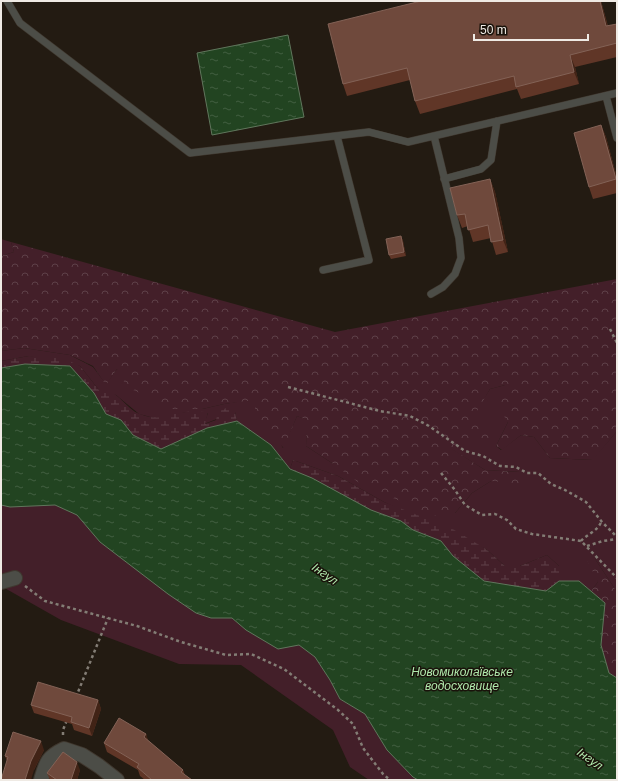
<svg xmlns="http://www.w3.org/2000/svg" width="618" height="781" viewBox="0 0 618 781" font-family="Helvetica,sans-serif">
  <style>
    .green { fill: #431f29 }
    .forest { fill: url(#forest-crowns) }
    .wetland { fill: url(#wetland-marsh) }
    .water { fill: url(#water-ripples); stroke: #60765c }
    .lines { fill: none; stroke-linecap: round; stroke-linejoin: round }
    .service-casing { stroke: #40382f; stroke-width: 8 }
    .minor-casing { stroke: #40382f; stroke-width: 16 }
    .path { stroke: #837d75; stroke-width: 2.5; stroke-dasharray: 3 3; stroke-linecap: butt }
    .service { stroke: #4c4d47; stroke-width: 7 }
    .minor { stroke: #4c4d47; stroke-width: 14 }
    .wall { fill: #603627 }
    .shaded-wall { fill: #412316 }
    .building { fill: #6f493c; stroke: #836256 }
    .labels { text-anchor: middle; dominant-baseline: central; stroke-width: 3; stroke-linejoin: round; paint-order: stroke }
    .water-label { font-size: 12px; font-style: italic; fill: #b0e9ac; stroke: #19120a }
  </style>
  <defs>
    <pattern id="forest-crowns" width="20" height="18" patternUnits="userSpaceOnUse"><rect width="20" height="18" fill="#431f29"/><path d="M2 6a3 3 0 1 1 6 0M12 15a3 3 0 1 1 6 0" fill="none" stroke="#5e4048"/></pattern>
    <pattern id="wetland-marsh" width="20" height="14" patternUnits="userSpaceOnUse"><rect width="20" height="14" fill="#431f29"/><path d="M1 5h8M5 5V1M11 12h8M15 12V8" fill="none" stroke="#5e4048"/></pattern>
    <pattern id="water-ripples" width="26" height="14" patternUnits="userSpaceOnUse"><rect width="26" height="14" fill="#224421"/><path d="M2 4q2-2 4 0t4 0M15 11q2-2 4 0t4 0" fill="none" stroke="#425f41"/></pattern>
  </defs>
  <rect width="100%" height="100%" fill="#231b12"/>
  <path class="green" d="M1 239 11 242 14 252 1 256Z
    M24 348 70 355 93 367 106 384 117 369 202 409 224 404 255 399 283 448 297 416 308 420 306 446 332 463 455 513 472 493 491 481 520 472 485 470 451 449 490 389 505 385 508 422 496 446 501 450 521 435 534 437 550 458 592 460 617 431V592L595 559 598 582 591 591 579 581H559V566L547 555 520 566H505L486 549 384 502 338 476 293 460 290 469 271 445 237 421 235 412 204 424 208 413 186 412 158 419 139 414 116 395 99 390 80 366 29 356 1 361V351Z
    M1 505 10 507 55 505 77 515 100 542 130 564 211 618H232L246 630 299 645 315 657 330 680 340 699 365 714 387 750 413 777 418 780H369L350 767 333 730 241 665 179 664 61 620 1 586Z"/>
  <path class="forest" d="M11 242 335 332 617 279V431L593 460 550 458 534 437 521 435 502 450 496 446 508 422 496 405 505 385 490 389 477 411 489 438 452 449 485 470 520 472 524 484 491 481 472 493 455 513 436 516 362 485 332 463 306 446 307 420 297 416 284 448 255 422V400L224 404 202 409H173L127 387 117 369 106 385 93 366 70 355 24 348 1 351V256L14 252Z
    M595 559 617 592V678L609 673 601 645 605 604 591 591 598 582 587 560Z"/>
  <path class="wetland" d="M29 356 63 358 80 366 99 390C117 387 125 409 140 414 161 422 167 414 186 412 193 411 201 412 208 412L205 424 216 420 218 412 228 407 235 412 237 421 207 428 161 449 133 435 121 420 106 414 94 393 25 364 1 368V361Z
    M293 460 338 476 384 502 451 528 486 549 505 566H520L547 555 559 566V581L546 591 484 581 453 556 441 541 413 530 401 521 371 510 290 469Z"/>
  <path class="water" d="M288 35 304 117 212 135 197 53Z
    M25 364 70 366 94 393 106 414 121 420 133 435 161 449 207 428 237 421 271 445 290 469 312 478 371 510 401 521 413 530 441 541 453 556 484 581 546 591 559 581H579L605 603 601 645 609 673 617 678V780H418L413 777 387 750 365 714 340 699 330 680 315 657 299 645 278 649 246 630 232 618H211L196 613 168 594 100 542 77 515 55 505 10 507 1 505V368Z"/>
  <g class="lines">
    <defs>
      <path id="service" d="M7 1 20 23 190 153 369 132 408 142 617 93
        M606 96 617 138
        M444 179 481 169 491 160 497 121
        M323 270 369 260 337 136
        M431 294 443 287 455 274 461 258 459 238 434 136"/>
      <path id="minor" d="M1 582 15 578
        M41 780C46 763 47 757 64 749L82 755 99 766 117 780"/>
    </defs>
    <use href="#service" class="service-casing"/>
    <use href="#minor" class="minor-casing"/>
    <path class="path" d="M610 329 617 343
      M288 387 380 411 410 416 429 426 465 451 483 456 500 466 516 467 527 473H538L551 484 565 490 586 502 602 522 617 537
      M441 473 455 490 465 505 482 515 495 514 507 520 516 529 532 534 581 541 617 578
      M581 541C587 534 598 531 601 522
      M587 546 603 541 617 539
      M25 586 45 601 137 626 181 642 226 655 251 654 284 669 338 710 353 724 363 748 383 774 390 780
      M76 697 108 618
      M63 735V730L67 720"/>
    <use href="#service" class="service"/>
    <use href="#minor" class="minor"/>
  </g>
  <path class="wall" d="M421 1H601L608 26 617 24V57L575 67 579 84 521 99 517 89 420 114 415 101 410 80 347 96 343 84Z
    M601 125 606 137 617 178V193L593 199 589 187Z
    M490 179 495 192 508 252 496 255 491 238 473 242 468 226 462 228 457 215Z
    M401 236 403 241 406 256 391 259 389 255Z
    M98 700 101 709 92 736 74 730 72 724 34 713 31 705Z
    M146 734 148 741 183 770 185 775 192 780H145L140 776 138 770 107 752 104 743Z
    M44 750 34 770 7 761 5 756Z
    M80 770 77 780H50L47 773Z"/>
  <path class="shaded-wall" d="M600 1H601L611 39 606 26Z
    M570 55 575 67 579 84 574 72Z
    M601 125 606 137 617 178V181Z
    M490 179 495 192 508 252 503 240Z
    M401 236 403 241 406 256 404 252Z
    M98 700 101 709 92 736 89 728Z
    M146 734 149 743 144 737Z
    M41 741 44 750 34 770 31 780H25L31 761Z
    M77 762 80 770 77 780H71Z"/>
  <path class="building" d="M421 1H600L606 26 617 24V43L570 55 574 72 516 87 514 76 415 101 407 68 343 84 328 24Z
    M601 125 616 179 589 187 574 133Z
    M490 179 503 240 491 242 488 225 468 230 465 214 457 215 450 188Z
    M401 236 404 252 389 255 386 239Z
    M38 682 98 700 89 728 71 722 72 717 31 705Z
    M119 718 146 734 144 737 183 770 181 772 192 780H152L137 767 139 764 104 743Z
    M13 732 41 741 31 761 25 780H1L8 757 5 756Z
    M63 752 77 762 71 780H57L47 773Z"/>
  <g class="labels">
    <g class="water-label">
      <text transform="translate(325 574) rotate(35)">Інгул</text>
      <text x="462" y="672">Новомиколаївське<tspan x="462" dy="14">водосховище</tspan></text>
      <text transform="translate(590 759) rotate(35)">Інгул</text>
    </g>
  </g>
  <rect width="618" height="781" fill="none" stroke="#efeae4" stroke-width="4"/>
  <path d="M474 34v6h114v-6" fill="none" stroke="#efeae4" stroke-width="2"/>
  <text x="480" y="34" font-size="12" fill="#efeae4" stroke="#19120a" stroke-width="3" paint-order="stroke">50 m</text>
</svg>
